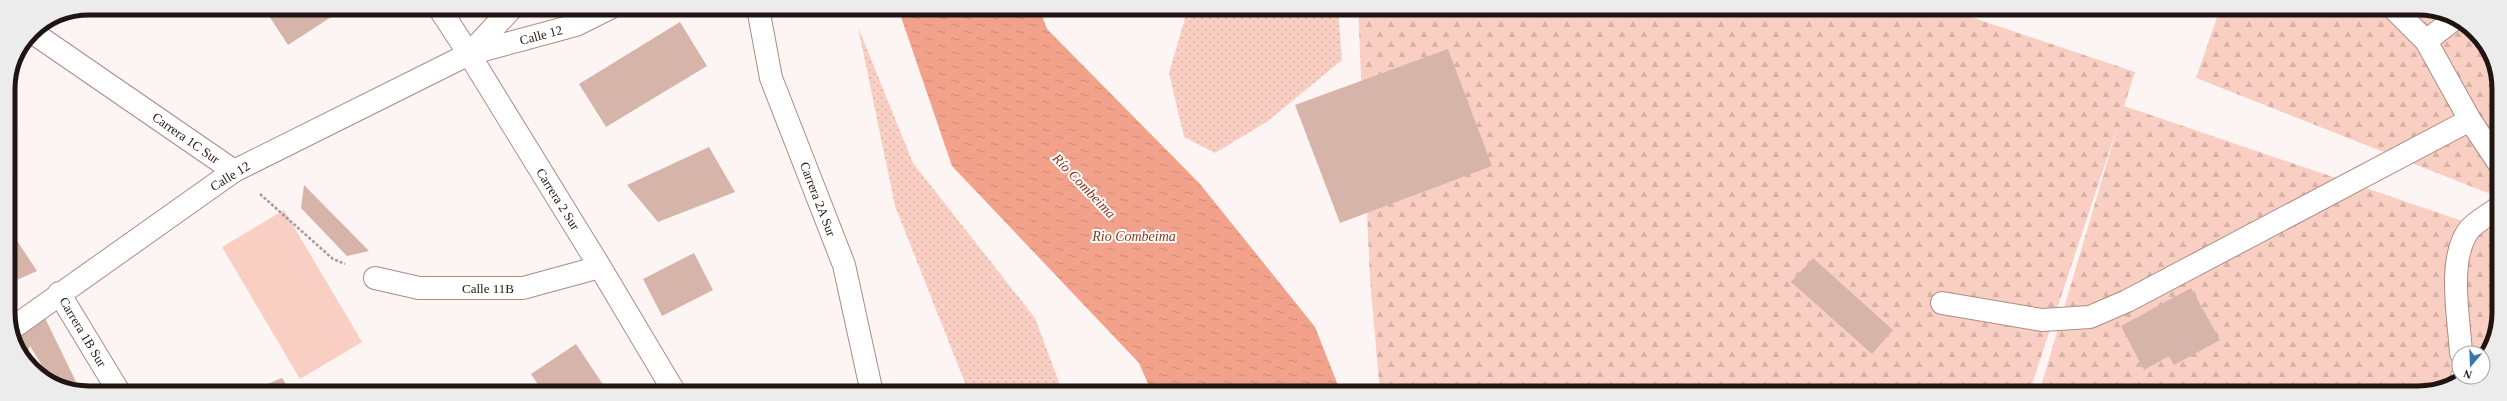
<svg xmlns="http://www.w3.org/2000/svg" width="2507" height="401" viewBox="0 0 2507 401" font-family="Georgia,serif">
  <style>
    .forest { fill: url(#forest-firs) }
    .park { fill: url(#park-dots) }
    .pitch { fill: #facfc3 }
    .water { fill: url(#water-ripples) }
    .building { fill: #d7b4aa }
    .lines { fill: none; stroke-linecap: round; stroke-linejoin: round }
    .street-casing { stroke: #ad8c82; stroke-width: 24 }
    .primary-casing { stroke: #ad8c82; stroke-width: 24 }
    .path { stroke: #a59c9a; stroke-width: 2.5; stroke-dasharray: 3 2; stroke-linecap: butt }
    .street { stroke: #fff; stroke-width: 22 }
    .primary { stroke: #fff; stroke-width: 22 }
    .labels { text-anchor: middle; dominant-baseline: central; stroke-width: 4; stroke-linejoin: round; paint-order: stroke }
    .street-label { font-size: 13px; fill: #211512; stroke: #fff }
    .water-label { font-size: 14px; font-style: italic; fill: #903318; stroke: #fff }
    .rim { fill: none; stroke: #211512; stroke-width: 5 }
  </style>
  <defs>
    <pattern id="forest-firs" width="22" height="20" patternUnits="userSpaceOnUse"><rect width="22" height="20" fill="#facfc3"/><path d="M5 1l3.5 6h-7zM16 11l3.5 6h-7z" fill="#d6b1a6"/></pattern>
    <pattern id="park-dots" width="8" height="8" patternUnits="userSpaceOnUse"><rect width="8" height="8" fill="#facfc3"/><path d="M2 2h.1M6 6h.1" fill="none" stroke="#d6b1a6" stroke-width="1.8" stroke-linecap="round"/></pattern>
    <pattern id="water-ripples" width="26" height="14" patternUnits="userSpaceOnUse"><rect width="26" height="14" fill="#f2a18b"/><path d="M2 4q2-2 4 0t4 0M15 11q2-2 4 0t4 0" fill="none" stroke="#cf8a77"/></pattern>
  </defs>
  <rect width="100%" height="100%" fill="#fcf5f3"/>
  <path class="forest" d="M1358 8 1947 9 2135 72 2124 106 2498 233C2498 271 2507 326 2483 358V353H2459V377H2465L2449 387 2418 393H2039L2118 125 2029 393H1380L1370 279Z
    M2220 9H2428L2472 28 2497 73 2498 197 2196 78Z"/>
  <path class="park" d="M1188 8H1338L1342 60 1268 121 1215 153 1184 137 1169 73Z
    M858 27 913 163 1035 318 1063 393H969L895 206Z"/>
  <path class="pitch" d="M284 210 362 342 300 379 222 247Z"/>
  <path class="water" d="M898 8H1039L1047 29 1200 184 1315 327 1341 393H1152L1139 363 952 166Z"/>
  <path class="building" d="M282 8H345L288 45 269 16Z
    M680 22 707 66 606 127 579 84Z
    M1448 49 1492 166 1340 223 1295 105Z
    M709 147 735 192 658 222 627 185Z
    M304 185 369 251 347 256 301 208Z
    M10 230 37 271 10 283Z
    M694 253 713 290 662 316 643 279Z
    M1813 258 1893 330 1872 354 1791 282Z
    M2191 288 2220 340 2174 365 2169 356 2144 370 2121 326Z
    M44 316 81 392 51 380 30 346 25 356 11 333Z
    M576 344 608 392H543L531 374Z
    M282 378 291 392H248Z"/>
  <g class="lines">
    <defs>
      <path id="street" d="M758 8 771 78 844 265 872 393
        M2394 9 2426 41 2470 120 2498 162
        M2426 41 2453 20
        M469 54 600 267 675 393
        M375 278 419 288H523L600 267
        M59 293 119 392
        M1942 303 2042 320 2090 317 2127 301 2470 120
        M11 329 234 171
        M2461 353C2459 318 2447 259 2469 230 2475 222 2489 215 2498 208
        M2462 377V378"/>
      <path id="primary" d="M439 8 469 54
        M32 32 234 171 469 54 576 25 610 8
        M469 54 512 8"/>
    </defs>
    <use href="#street" class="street-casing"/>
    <use href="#primary" class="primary-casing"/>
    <path class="path" d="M260 194 333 259 345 264"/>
    <use href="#street" class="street"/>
    <use href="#primary" class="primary"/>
  </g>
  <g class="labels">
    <g class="street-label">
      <text transform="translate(541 35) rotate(-15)">Calle 12</text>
      <text transform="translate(186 138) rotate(35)">Carrera 1C Sur</text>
      <text transform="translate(230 176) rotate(-32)">Calle 12</text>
      <text transform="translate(558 199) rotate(58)">Carrera 2 Sur</text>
      <text transform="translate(818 199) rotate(69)">Carrera 2A Sur</text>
      <text x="488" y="288">Calle 11B</text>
      <text transform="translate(83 332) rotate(59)">Carrera 1B Sur</text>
    </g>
    <g class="water-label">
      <text transform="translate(1084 186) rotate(46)">Río Combeima</text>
      <text x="1134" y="236">Rio Combeima</text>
    </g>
  </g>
  <path d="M0 0H2507V401H0ZM89 15H2418A74 74 0 0 1 2492 89V312A74 74 0 0 1 2418 386H89A74 74 0 0 1 15 312V89A74 74 0 0 1 89 15Z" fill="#edecec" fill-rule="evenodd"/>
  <path class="rim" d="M89 15H2418A74 74 0 0 1 2492 89V312A74 74 0 0 1 2418 386H89A74 74 0 0 1 15 312V89A74 74 0 0 1 89 15Z"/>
  <g transform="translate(2471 365) rotate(199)"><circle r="19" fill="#ffffff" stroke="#a6a1a0"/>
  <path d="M0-3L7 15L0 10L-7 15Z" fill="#3577ad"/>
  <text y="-6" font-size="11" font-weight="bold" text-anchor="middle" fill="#211512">N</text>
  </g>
</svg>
